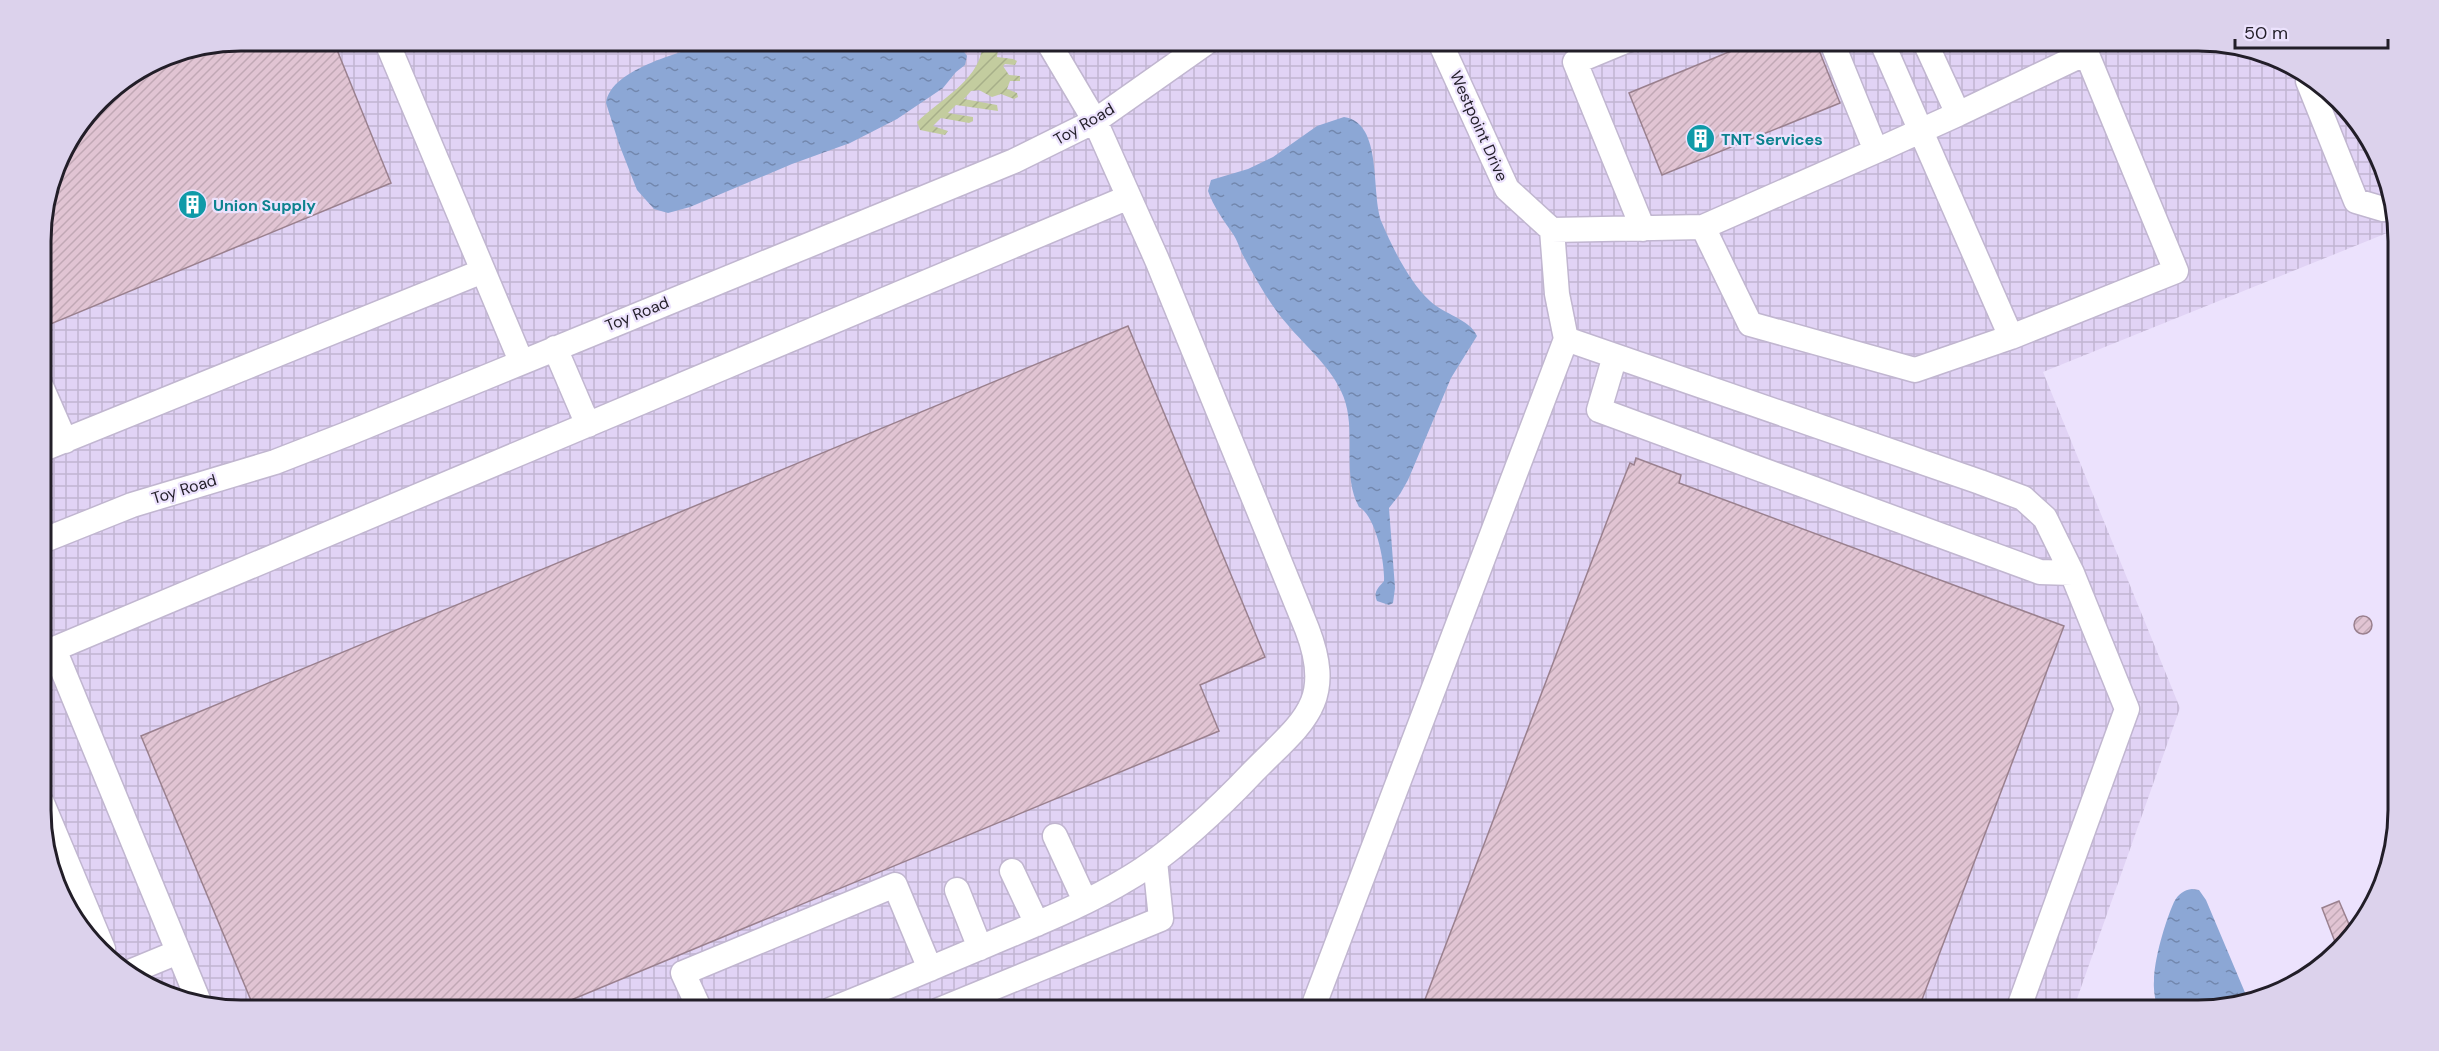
<svg xmlns="http://www.w3.org/2000/svg" width="2439" height="1051" viewBox="0 0 2439 1051" font-family="'DM Sans',sans-serif">
  <style>
    .industrial { fill: url(#industrial-grid) }
    .garden { fill: url(#garden-furrows) }
    .water { fill: url(#water-ripples) }
    .building { fill: url(#building-hatch); stroke: #9a808e; stroke-width: 1.5 }
    .lines { fill: none; stroke-linecap: round; stroke-linejoin: round }
    .minor-casing { stroke: #c1b6d0; stroke-width: 27 }
    .minor { stroke: #fff; stroke-width: 24 }
    .labels { text-anchor: middle; dominant-baseline: central; stroke-width: 4.5; stroke-linejoin: round; paint-order: stroke }
    .street-label { font-size: 16px; fill: #221e28; stroke: #ece2fd }
    .culture-label { font-size: 16px; font-weight: bold; fill: #0d838f; stroke: #ece2fd; text-anchor: start }
    .rim { fill: none; stroke: #221e28; stroke-width: 3 }
  </style>
  <defs>
    <pattern id="industrial-grid" width="8" height="8" patternUnits="userSpaceOnUse" patternTransform="scale(1.5)"><rect width="8" height="8" fill="#e1d3f5"/><path d="M0 4h8M4 0v8" fill="none" stroke="#c1b5d2"/></pattern>
    <pattern id="garden-furrows" width="10" height="10" patternUnits="userSpaceOnUse" patternTransform="scale(1.5)"><rect width="10" height="10" fill="#c3cc9f"/><path d="M-1 1l2-2M0 10L10 0M9 11l2-2" fill="none" stroke="#a7af89"/></pattern>
    <pattern id="water-ripples" width="26" height="14" patternUnits="userSpaceOnUse" patternTransform="scale(1.5)"><rect width="26" height="14" fill="#8ca7d5"/><path d="M2 4q2-2 4 0t4 0M15 11q2-2 4 0t4 0" fill="none" stroke="#7287ad"/></pattern>
    <pattern id="building-hatch" width="6" height="6" patternUnits="userSpaceOnUse" patternTransform="scale(1.5)"><rect width="6" height="6" fill="#e1c4d3"/><path d="M-1 1l2-2M0 6l6-6M5 7l2-2" fill="none" stroke="#c1a8b5"/></pattern>
  </defs>
  <rect width="100%" height="100%" fill="#ece2fd"/>
  <path class="industrial" d="M241 40 2198 41 2275 56 2357 119 2397 215V229L2043 372 2180 708 2073 1010H241L164 995 82 932 42 837 41 227 61 152 108 90 164 56Z"/>
  <path class="garden" d="M975 41H993L1006 44V49L998 50 997 57 1013 59 1017 61 1015 65 1005 64 1003 66 1009 75 1020 76V81H1010L1007 89 1017 93 1018 97 1014 99 1001 94 992 97 979 90 971 91 964 99 997 105 998 111 956 105 948 113 973 117V121L969 123 941 118 933 126 948 131 945 135 920 130 917 122C939 100 977 82 982 49Z"/>
  <path class="water" d="M715 41H957L967 56 965 65 956 72 943 88 897 119 850 143 792 164 690 207 668 213 654 209 637 190 619 144 606 103C611 67 686 52 715 41Z
    M1344 117C1384 123 1370 194 1382 223 1392 247 1410 283 1430 301 1443 314 1470 319 1477 336L1451 378 1408 480 1400 494 1389 508 1395 588 1393 603 1389 605 1377 601C1373 592 1378 588 1384 581 1385 563 1376 516 1359 507 1340 472 1359 428 1341 391 1329 365 1305 346 1287 324 1270 305 1257 281 1245 259 1240 251 1238 241 1233 234 1224 221 1213 206 1208 191L1211 180 1248 169 1273 157 1317 126Z
    M2192 889 2199 890 2206 900 2249 1002 2211 1010H2157C2156 1001 2153 991 2154 981 2154 960 2165 922 2174 902 2178 894 2184 890 2192 889Z"/>
  <path class="building" d="M241 40H333L391 183 41 328V227L61 152 108 90 164 56Z
    M1758 40H1815L1840 103 1662 175 1629 93Z
    M1128 326 1265 657 1200 685 1219 731 547 1010H255L141 736Z
    M1636 458 1681 475 1679 483 2064 626 1918 1010H1421L1612 508 1630 463 1634 465Z
    M2354 625a9 9 0 1 1 18 0a9 9 0 1 1-18 0Z
    M2339 901 2351 929 2337 947 2322 908Z"/>
  <g class="lines">
    <defs>
      <path id="minor" d="M386 40 521 361
        M1439 40 1507 189 1552 230
        M1628 40 1575 62 1643 229
        M1881 40 2011 337
        M2308 81 2356 201 2383 209 2393 206
        M1958 114 2086 53
        M1876 151 1958 114 1924 40
        M1703 227 1750 324 1915 370 2011 337 2176 271 2081 40
        M1552 230 1703 227 1876 151 1831 40
        M1566 339 1980 482 2023 498 2045 518 2072 573 2127 709 2018 1010
        M555 348 588 425
        M1615 356 1599 410 2040 572 2072 573
        M41 386 65 441
        M41 450 483 271
        M42 541 132 505 275 462 347 434 1014 161 1095 121 1210 40
        M42 803 103 949
        M1055 836 1085 901
        M1012 871 1037 924
        M957 890 980 948
        M132 971 178 952
        M199 1002 54 649 1129 197
        M700 1010 683 973 895 885 930 969
        M830 1010C883 989 936 966 989 944 1036 924 1085 905 1129 878 1170 854 1220 807 1253 772 1301 723 1336 704 1307 629L1157 260 1095 121 1047 40
        M939 1010 1161 919 1155 861
        M1312 1010 1566 339 1557 294 1552 230"/>
    </defs>
    <use href="#minor" class="minor-casing"/>
    <use href="#minor" class="minor"/>
  </g>
  <defs>
    <symbol id="building-disc" viewBox="-11 -11 22 22"><circle r="9.5" fill="#0f9aa8" stroke="#ece2fd"/><path d="M-4-6H4V6H1V3H-1V6H-4ZM-2.5-4.3h1.7v1.8h-1.7ZM.8-4.3h1.7v1.8H.8ZM-2.5-1h1.7V.8h-1.7ZM.8-1h1.7V.8H.8Z" fill="#fff"/></symbol>
  </defs>
  <g fill-rule="evenodd">
    <use href="#building-disc" x="1684" y="122" width="33" height="33"/>
    <use href="#building-disc" x="176" y="188" width="33" height="33"/>
  </g>
  <g class="labels">
    <g class="street-label">
      <text transform="translate(1084 124) rotate(-30)">Toy Road</text>
      <text transform="translate(1479 126) rotate(66)">Westpoint Drive</text>
      <text transform="translate(637 314) rotate(-22)">Toy Road</text>
      <text transform="translate(184 489) rotate(-17)">Toy Road</text>
    </g>
    <g class="culture-label">
      <text x="1721" y="139">TNT Services</text>
      <text x="213" y="205">Union Supply</text>
    </g>
  </g>
  <path d="M0 0H2439V1051H0ZM241 51H2198A190 190 0 0 1 2388 241V810A190 190 0 0 1 2198 1000H241A190 190 0 0 1 51 810V241A190 190 0 0 1 241 51Z" fill="#dcd2ec" fill-rule="evenodd"/>
  <path class="rim" d="M241 51H2198A190 190 0 0 1 2388 241V810A190 190 0 0 1 2198 1000H241A190 190 0 0 1 51 810V241A190 190 0 0 1 241 51Z"/>
  <path d="M2235 39v9h153v-9" fill="none" stroke="#221e28" stroke-width="3"/>
  <text x="2244" y="39" font-size="18" fill="#221e28" stroke="#ece2fd" stroke-width="4.5" paint-order="stroke">50 m</text>
</svg>
